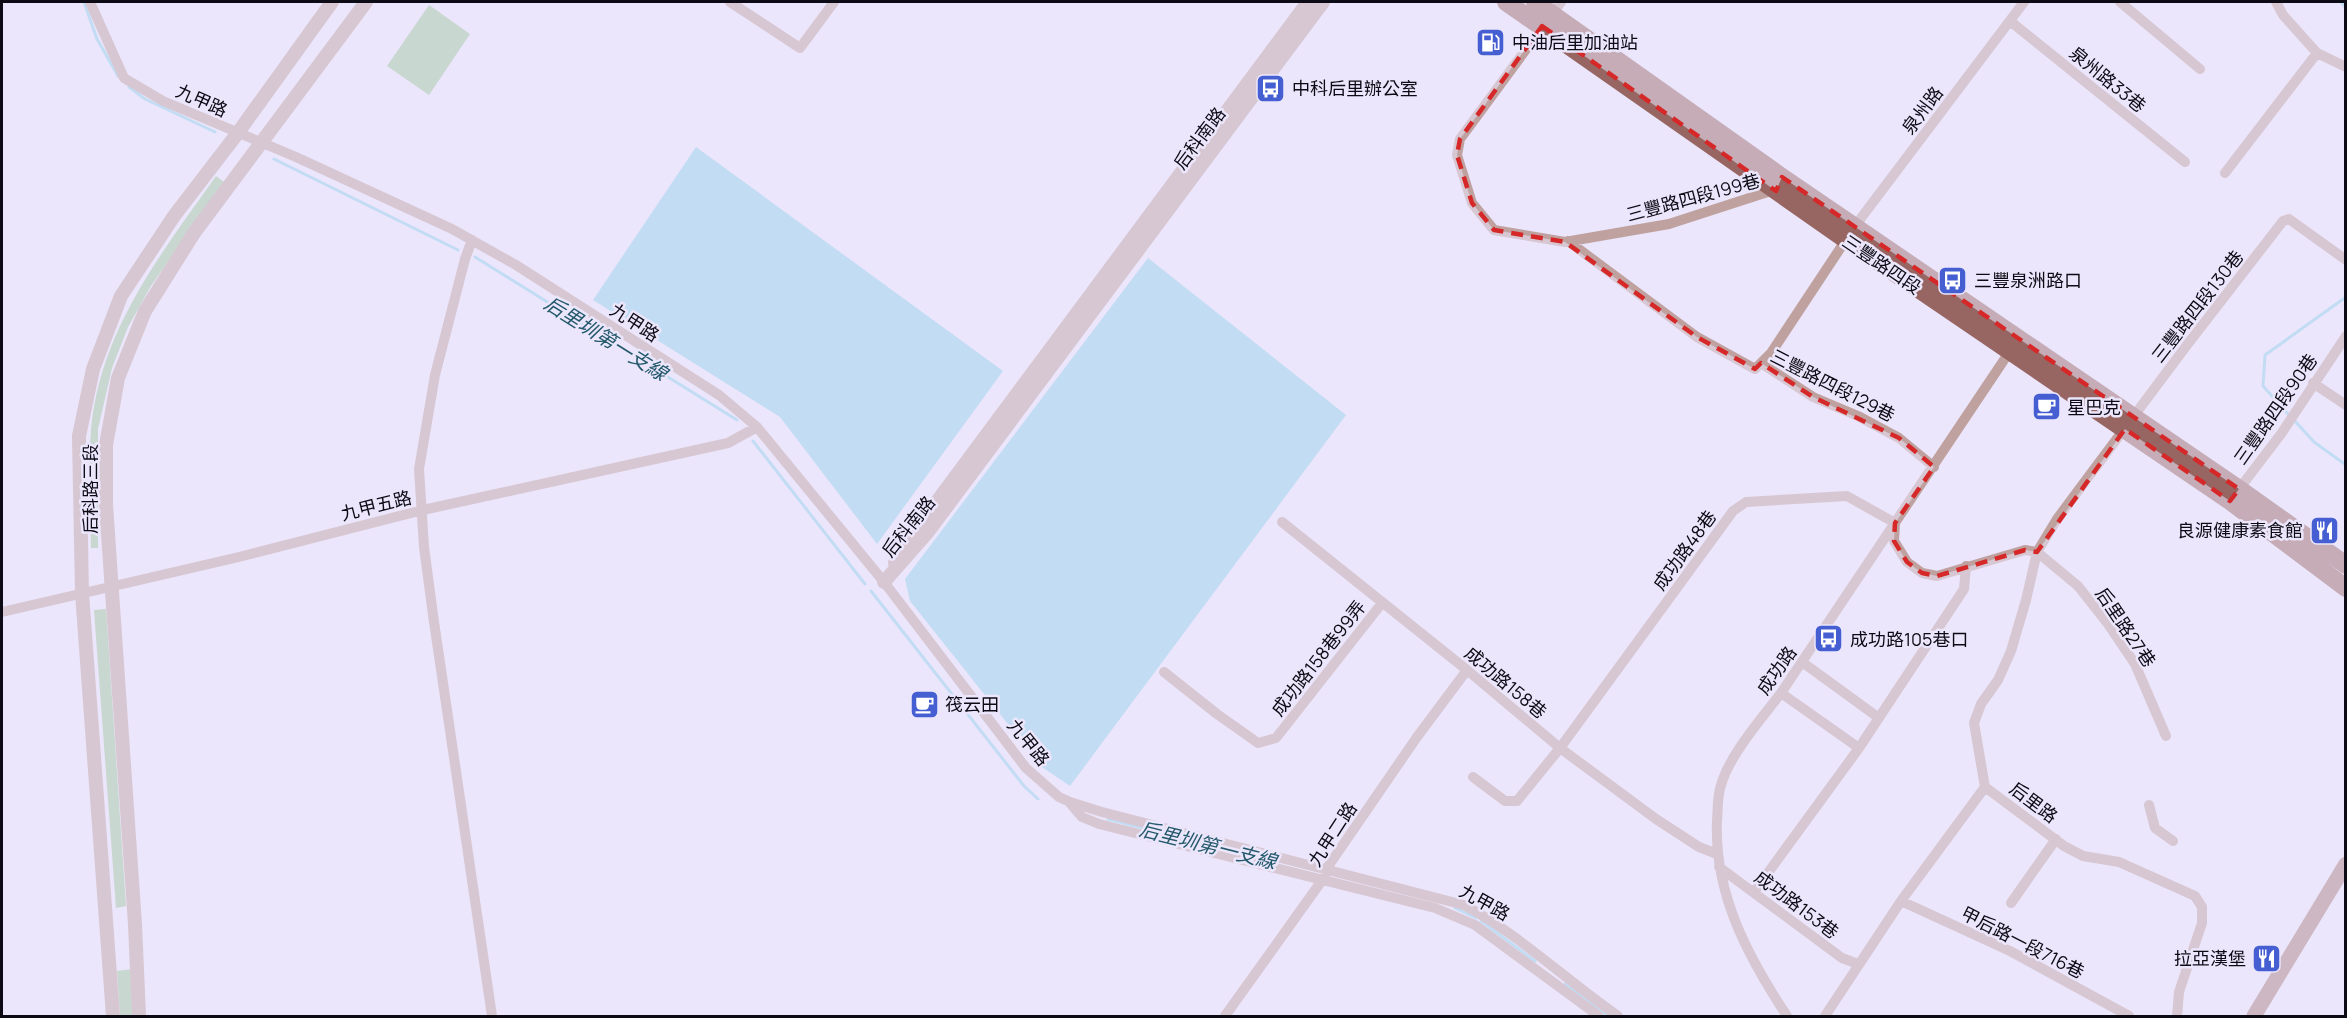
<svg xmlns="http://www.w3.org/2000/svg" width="2347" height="1018" viewBox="0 0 2347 1018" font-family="Manrope,'Noto Sans TC',sans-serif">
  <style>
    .green { fill: #9ec69b }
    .water { fill: #90d1eb }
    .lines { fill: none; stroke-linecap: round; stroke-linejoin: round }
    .stream { stroke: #90d1eb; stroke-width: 3 }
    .minor { stroke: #bfa2a0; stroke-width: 10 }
    .tertiary { stroke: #bfa2a0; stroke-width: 14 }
    .secondary { stroke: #a87f7d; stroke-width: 15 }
    .primary { stroke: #976663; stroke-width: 18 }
    .marked { fill: none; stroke: #d62828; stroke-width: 4.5; stroke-dasharray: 12 8; stroke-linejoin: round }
    .labels { text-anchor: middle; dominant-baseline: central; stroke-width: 5; stroke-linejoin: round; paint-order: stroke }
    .poi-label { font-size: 18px; fill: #0c0a14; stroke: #ebe6fb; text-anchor: start }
    .street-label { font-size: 18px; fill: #0c0a14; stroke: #ebe6fb }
    .water-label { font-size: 20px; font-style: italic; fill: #24596b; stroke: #ebe6fb }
  </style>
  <rect width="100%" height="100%" fill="#ebe6fb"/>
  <path class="green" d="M429 5 470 34 429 95 387 66Z
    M216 176 224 182 151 286 128 327 112 368 98 429V548H91C91 509 88 468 91 430 100 330 161 254 216 176Z
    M106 609 126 906 116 908 94 610Z
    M132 969 135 1016H120L117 971Z"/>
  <path class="water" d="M696 147 1003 371 877 544 780 417 593 300Z
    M1148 258 1346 415 1070 786 1042 767 910 601 905 579Z"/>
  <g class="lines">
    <path class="stream" d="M84 2 97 39 118 76
      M2341 2 2346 8
      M129 87 145 99 215 132
      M274 159 458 250
      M475 257 737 420
      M2289 415 2263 386 2265 355 2346 297
      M2294 420 2314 442 2346 465
      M753 441 865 584
      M871 591 1024 786 1038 799
      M1108 819 1251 856
      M1455 908 1476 918
      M1481 921 1535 961
      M1565 984 1609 1016"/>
    <path class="minor" d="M90 2 124 78 163 101 296 157 452 229 516 265 719 395 757 427 884 582 1026 768 1059 797 1070 802 1102 812 1464 905C1520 935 1566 980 1618 1016
      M730 2 800 48 834 2
      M1561 2 1460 139 1457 155 1472 203 1494 230 1565 242 1669 224 1777 189
      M2120 2 2200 69
      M2276 2 2283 15 2317 53 2346 67
      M2010 21 2185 162
      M2225 173 2317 53
      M472 240 465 259 435 375 419 469 424 547 433 615 492 1016
      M1568 241 1697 337 1755 369 1771 353 1855 226 2024 2
      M1761 363 1813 397 1858 416 1899 438 1934 467
      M2313 383 2346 405
      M2236 493 2281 434 2346 336
      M1282 522 1467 670 1560 748 1656 819 1699 847 1717 854
      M2 612 239 557 423 510 728 443 757 427
      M1802 662 1879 718
      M1164 672 1217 714 1258 743 1276 738 1382 603
      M1781 693 1859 748
      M1473 777 1505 801H1517L1560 748 1733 511 1746 502 1847 496 1895 523 1894 541 1907 562 1922 573 1937 576 2025 550 2037 552 2078 586 2108 624 2135 664 2166 736
      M1070 803 1082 817 1099 824 1435 908 1475 925 1599 1016
      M2149 805 2155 828 2173 841
      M1719 867 1842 958 1858 964
      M1754 892 1859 748 1964 589 1966 566
      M1901 901 2010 951 2129 1016
      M2011 903 2056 839
      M1225 1016 1323 879 1327 868 1417 737 1467 670
      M1787 1016C1748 957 1714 894 1717 821 1718 809 1717 797 1721 785 1730 754 1762 718 1781 693L2012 348
      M1825 1016 1901 901 1985 787
      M2177 1016 2179 992 2202 923V907L2195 896 2119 862 2083 856 2064 846 1985 787 1974 723 1981 704 1998 680 2011 651 2026 600 2037 552 2057 519 2092 472 2187 345 2283 221 2289 219 2346 260"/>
    <path class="tertiary" d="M895 563 904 546 1308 2
      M884 582 927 533 1323 2
      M113 1016 82 593 79 436 93 369 121 296 174 216 237 134 332 2
      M139 1016 135 924 106 505V445L118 378 145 311 194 233 366 2"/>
    <path class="secondary" d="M2254 1016 2346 864"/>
    <path class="primary" d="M1506 2 1845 239 2230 501 2346 588
      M1535 2 1782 177 2239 489 2346 565"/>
  </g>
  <path d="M0 0H2347V1018H0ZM1542 26 1776 191 1782 177 2239 489 2230 501 2125 429 2037 552 2025 550 1937 576 1922 573 1907 562 1894 541 1895 523 1934 467 1899 438 1813 397 1761 363 1755 369 1697 337 1565 242 1494 230 1472 203 1457 155 1460 139Z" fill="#ebe6fb" fill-opacity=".55" fill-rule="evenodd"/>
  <path class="marked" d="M1542 26 1776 191 1782 177 2239 489 2230 501 2125 429 2037 552 2025 550 1937 576 1922 573 1907 562 1894 541 1895 523 1934 467 1899 438 1813 397 1761 363 1755 369 1697 337 1565 242 1494 230 1472 203 1457 155 1460 139Z"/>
  <defs>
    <symbol id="fuel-square" viewBox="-11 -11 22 22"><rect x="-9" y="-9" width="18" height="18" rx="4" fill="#455fd2" stroke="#ebe6fb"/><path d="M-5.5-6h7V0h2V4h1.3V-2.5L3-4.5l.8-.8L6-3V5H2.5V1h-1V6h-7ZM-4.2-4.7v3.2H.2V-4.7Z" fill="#fff"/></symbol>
    <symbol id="bus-square" viewBox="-11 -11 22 22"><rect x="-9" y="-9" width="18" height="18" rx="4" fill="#455fd2" stroke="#ebe6fb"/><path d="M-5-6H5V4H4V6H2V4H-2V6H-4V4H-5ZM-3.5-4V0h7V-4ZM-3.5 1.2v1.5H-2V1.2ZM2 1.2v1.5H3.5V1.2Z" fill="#fff"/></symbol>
    <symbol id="cafe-square" viewBox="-11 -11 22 22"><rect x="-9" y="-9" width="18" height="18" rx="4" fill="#455fd2" stroke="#ebe6fb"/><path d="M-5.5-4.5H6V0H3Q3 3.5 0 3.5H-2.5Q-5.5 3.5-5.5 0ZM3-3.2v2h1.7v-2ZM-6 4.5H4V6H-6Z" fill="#fff"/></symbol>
    <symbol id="restaurant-square" viewBox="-11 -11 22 22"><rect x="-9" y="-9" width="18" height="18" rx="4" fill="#455fd2" stroke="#ebe6fb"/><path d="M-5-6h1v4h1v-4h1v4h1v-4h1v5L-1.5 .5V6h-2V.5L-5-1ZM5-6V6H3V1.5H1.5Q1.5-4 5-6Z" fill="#fff"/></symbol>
  </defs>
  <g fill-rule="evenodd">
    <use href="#fuel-square" x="1474" y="26" width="33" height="33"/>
    <use href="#bus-square" x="1254" y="72" width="33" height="33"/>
    <use href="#bus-square" x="1936" y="264" width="33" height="33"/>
    <use href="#cafe-square" x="2030" y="390" width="33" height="33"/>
    <use href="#restaurant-square" x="2308" y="514" width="33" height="33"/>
    <use href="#bus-square" x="1812" y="622" width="33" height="33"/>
    <use href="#cafe-square" x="908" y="688" width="33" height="33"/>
    <use href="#restaurant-square" x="2250" y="942" width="33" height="33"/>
  </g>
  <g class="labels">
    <g class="poi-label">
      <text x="1512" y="42">中油后里加油站</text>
      <text x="1292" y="88">中科后里辦公室</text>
      <text x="1974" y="280">三豐泉洲路口</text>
      <text x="2067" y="407">星巴克</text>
      <text x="2303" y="530" text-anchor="end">良源健康素食館</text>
      <text x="1850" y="639">成功路105巷口</text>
      <text x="945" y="704">筏云田</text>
      <text x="2246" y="958" text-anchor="end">拉亞漢堡</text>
    </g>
    <g class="street-label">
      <text transform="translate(2108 79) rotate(39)">泉州路33巷</text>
      <text transform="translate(202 100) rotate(24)">九甲路</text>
      <text transform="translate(1922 110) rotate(-53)">泉州路</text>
      <text transform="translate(1199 138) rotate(-53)">后科南路</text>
      <text transform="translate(1693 197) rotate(-15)">三豐路四段199巷</text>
      <text transform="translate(1882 264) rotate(34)">三豐路四段</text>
      <text transform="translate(2197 306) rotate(-52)">三豐路四段130巷</text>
      <text transform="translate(635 322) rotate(33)">九甲路</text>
      <text transform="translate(1833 385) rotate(27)">三豐路四段129巷</text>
      <text transform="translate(2275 409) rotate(-55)">三豐路四段90巷</text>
      <text transform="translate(90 489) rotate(-90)">后科路三段</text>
      <text transform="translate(376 505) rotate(-14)">九甲五路</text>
      <text transform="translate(908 526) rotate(-51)">后科南路</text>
      <text transform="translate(1684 550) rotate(-54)">成功路48巷</text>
      <text transform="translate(2126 627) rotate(56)">后里路27巷</text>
      <text transform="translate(1318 658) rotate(-52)">成功路158巷99弄</text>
      <text transform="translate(1776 670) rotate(-55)">成功路</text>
      <text transform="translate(1506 682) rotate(40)">成功路158巷</text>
      <text transform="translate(1029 742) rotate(51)">九甲路</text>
      <text transform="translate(2034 802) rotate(37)">后里路</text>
      <text transform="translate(1332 834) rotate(-57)">九甲二路</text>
      <text transform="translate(1485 902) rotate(29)">九甲路</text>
      <text transform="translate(1797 904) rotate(37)">成功路153巷</text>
      <text transform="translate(2023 942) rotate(27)">甲后路一段716巷</text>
    </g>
    <g class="water-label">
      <text transform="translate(606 338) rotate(32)">后里圳第一支線</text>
      <text transform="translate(1208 845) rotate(14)">后里圳第一支線</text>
    </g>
  </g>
  <rect width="2347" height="1018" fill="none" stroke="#0c0a14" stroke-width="6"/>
</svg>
